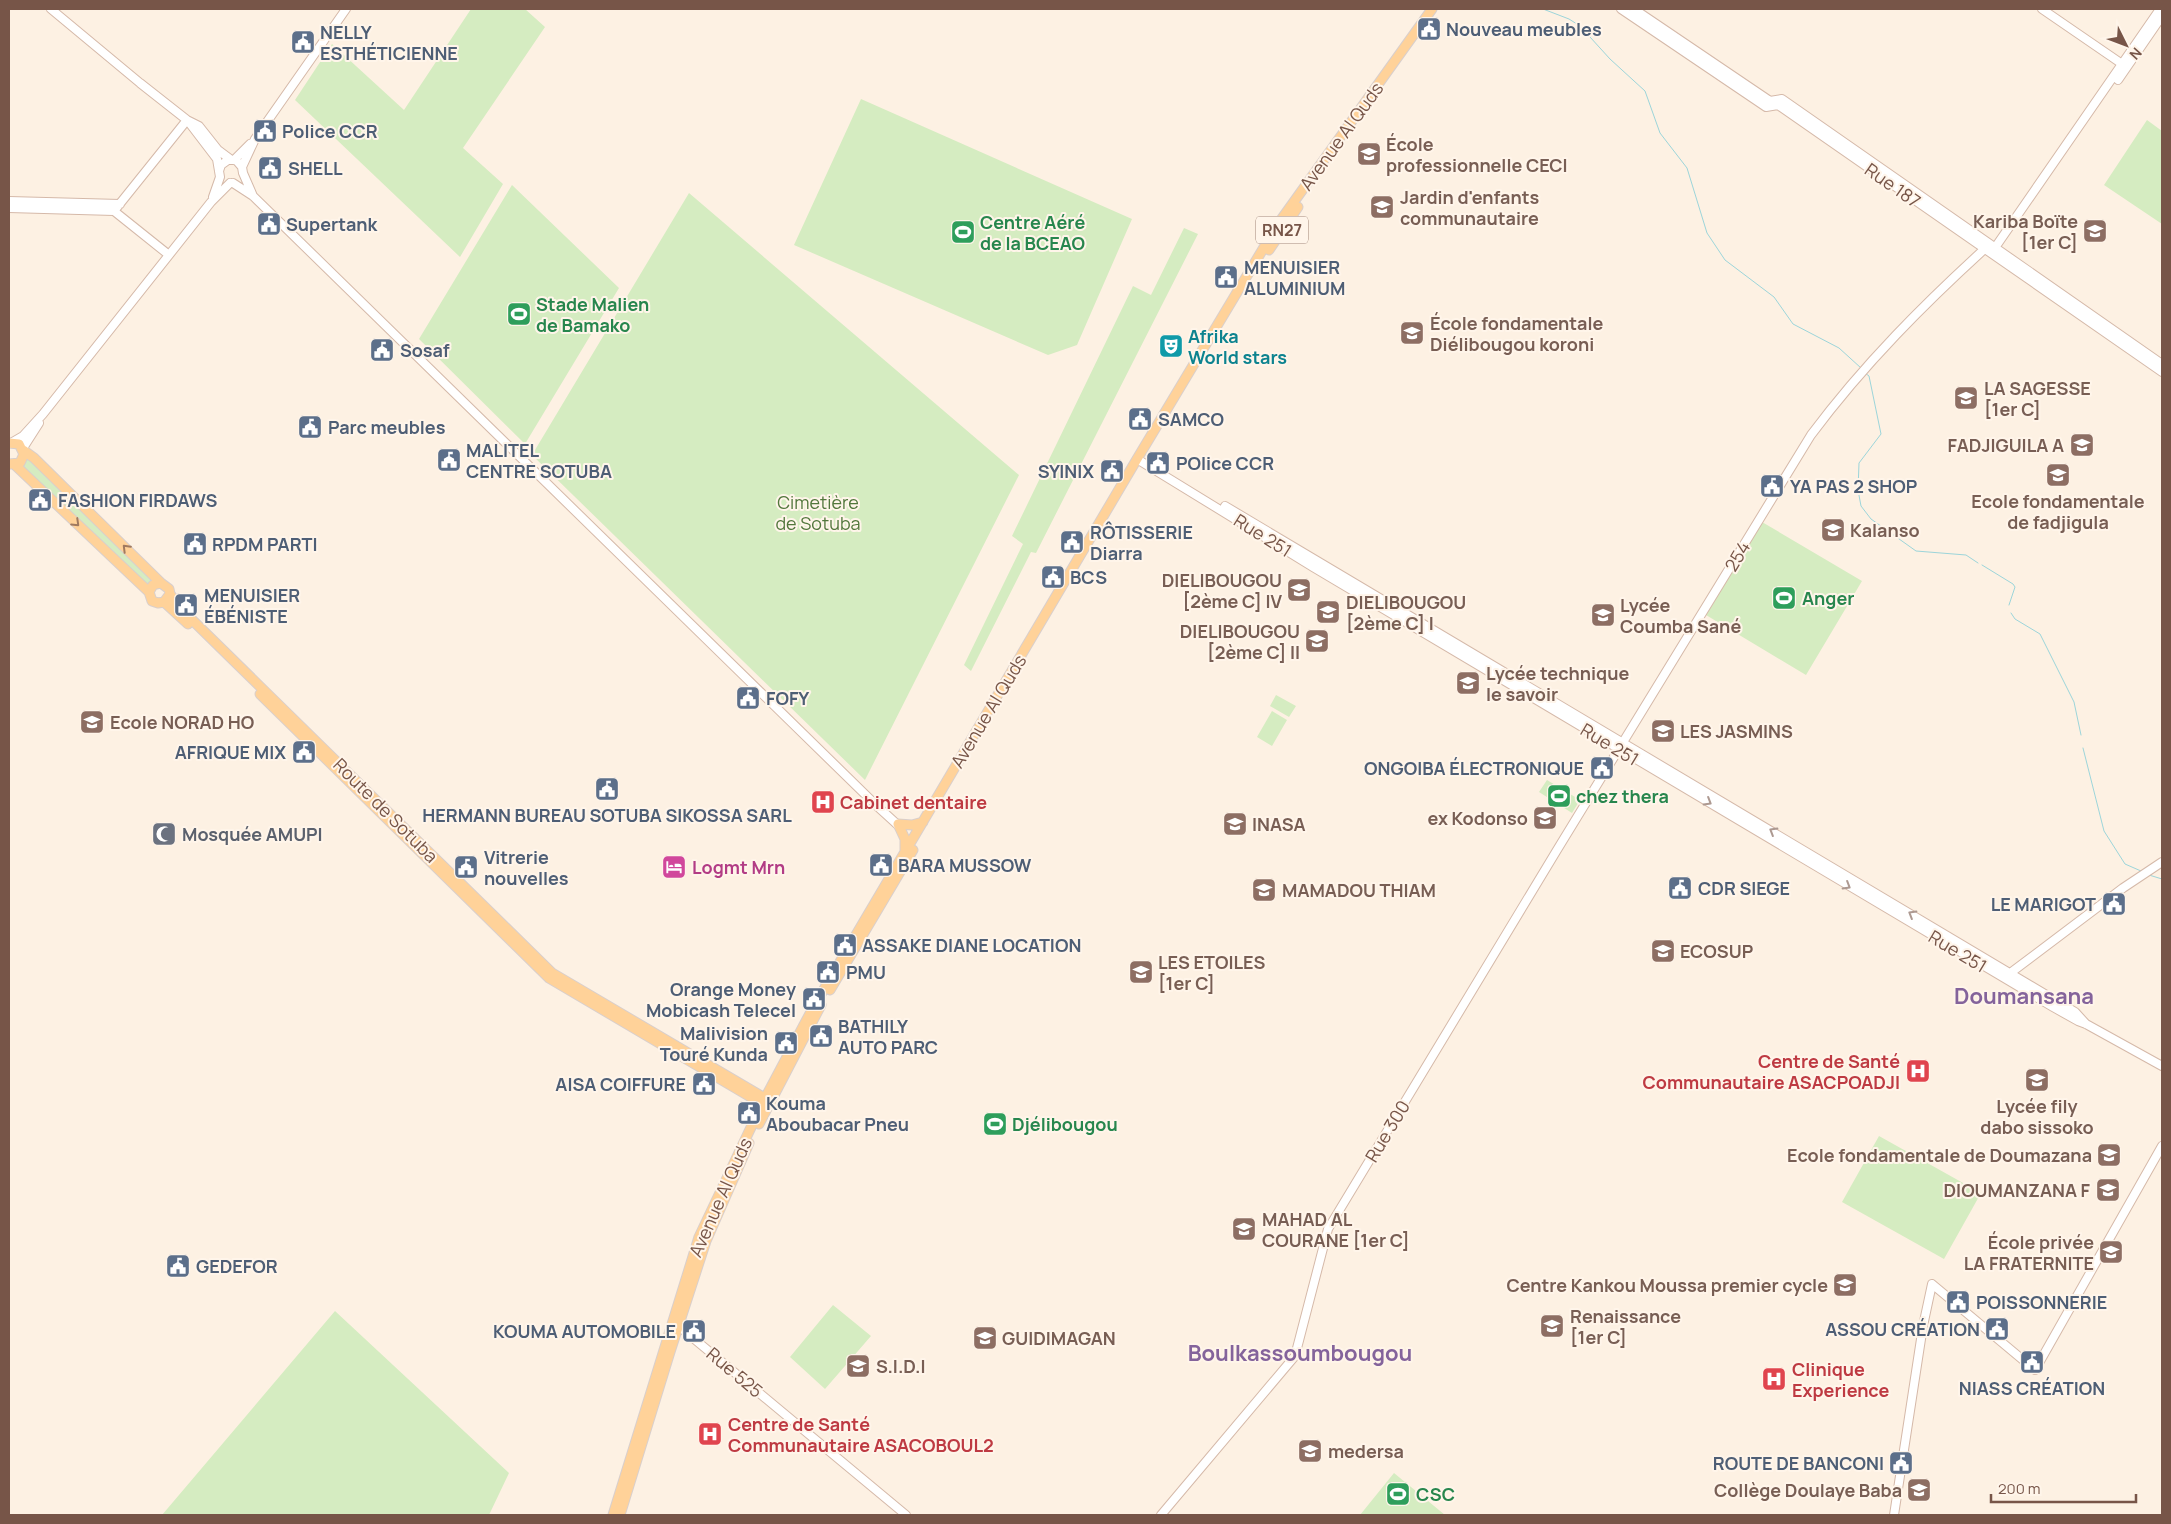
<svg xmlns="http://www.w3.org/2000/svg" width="2171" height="1524" viewBox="0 0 2171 1524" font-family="Manrope,sans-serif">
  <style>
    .green { fill: #d5ecc1 }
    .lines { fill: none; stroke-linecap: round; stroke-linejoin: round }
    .stream { stroke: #9cd5da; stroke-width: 1 }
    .secondary-casing { stroke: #d5b9a9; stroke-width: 10 }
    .primary-casing { stroke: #d9cfcc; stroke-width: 11 }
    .secondary { stroke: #fff; stroke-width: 8 }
    .primary { stroke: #ffd299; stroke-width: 9 }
    .oneway { stroke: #a07a60 }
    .oneway2 { stroke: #ad9991 }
    .labels { text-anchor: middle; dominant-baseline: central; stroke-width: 4; stroke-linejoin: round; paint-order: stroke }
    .shield { fill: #fff5ea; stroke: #a08579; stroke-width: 1 }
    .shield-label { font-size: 16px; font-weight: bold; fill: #775548 }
    .service-label { font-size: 18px; font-weight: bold; fill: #4e5e75; stroke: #fff5ea; text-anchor: start }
    .street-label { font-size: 18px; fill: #775548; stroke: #fff5ea }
    .education-label { font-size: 18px; font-weight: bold; fill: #785e54; stroke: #fff5ea; text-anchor: start }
    .leisure-label { font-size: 18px; font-weight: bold; fill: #27864d; stroke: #fff5ea; text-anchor: start }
    .culture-label { font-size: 18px; font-weight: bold; fill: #0d838f; stroke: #fff5ea; text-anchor: start }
    .park-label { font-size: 18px; fill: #52773c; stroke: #fff5ea }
    .health-label { font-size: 18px; font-weight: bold; fill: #be3a42; stroke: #fff5ea; text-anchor: start }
    .worship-label { font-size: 18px; font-weight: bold; fill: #5b616d; stroke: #fff5ea; text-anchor: start }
    .hotel-label { font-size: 18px; font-weight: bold; fill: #b23c85; stroke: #fff5ea; text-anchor: start }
    .district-label { font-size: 22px; font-weight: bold; fill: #84639b; stroke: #fff5ea }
  </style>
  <rect width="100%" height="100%" fill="#fdf1e3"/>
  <path class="green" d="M471 9H525L545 27 463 148 503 184 460 257 295 100 332 44 404 110Z
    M861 99 1132 219 1077 345 1048 355 794 245Z
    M2147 120 2162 131V224L2104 185Z
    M512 185 619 288 525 444 419 339Z
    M689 193 1019 475 865 780 532 455Z
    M1184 228 1198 234 1036 553 1031 552 971 671 964 665 1023 544 1012 536 1133 286 1151 295Z
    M28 455 153 582 149 586 21 465Z
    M1762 522 1862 581 1806 675 1706 615Z
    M1276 695 1296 706 1289 717 1270 706Z
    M1272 711 1287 720 1272 746 1257 737Z
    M1547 780 1580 800 1572 813 1539 792Z
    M1879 1136 1981 1193 1944 1259 1842 1202Z
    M833 1305 871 1336 825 1389 790 1357Z
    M335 1311 509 1473 489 1515H162Z
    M1394 1473 1445 1515H1360Z"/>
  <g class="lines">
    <path class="stream" d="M1543 9 1569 19 1580 26 1610 59 1645 91 1660 133 1687 168 1707 233 1725 260 1774 297 1793 324 1839 348 1861 368
      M1865 373 1869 376 1881 434 1859 463 1858 490 1861 506 1871 519 1916 551 1966 555 1978 563
      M1982 565 2013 584 2015 587 2009 605
      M2011 613 2015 619 2040 634 2074 702 2081 735
      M2083 748 2104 831 2125 864 2141 871
      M2149 875 2162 879"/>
    <defs>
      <path id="secondary" d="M51 9 140 83 187 120 199 126 218 150 230 159
        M1621 9 1766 107 1778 105 2162 372
        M1634 9 1770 101 1782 99 2162 364
        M2042 9 2125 66
        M2118 80 2162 16
        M188 121 217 159 220 177 213 197
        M234 160 250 144
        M219 171 221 165 228 160H236L242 167
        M233 183 253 196 877 806 900 827
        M253 196 243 173 242 167 255 139 346 9
        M9 201 120 204
        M9 208 114 211 169 255
        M114 211 187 120
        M1992 252 2160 9
        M11 443 23 436 43 414 211 202 230 183
        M23 448 39 423
        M1137 459 1313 567 2053 1007 2078 1021 2086 1024 2162 1066
        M1225 506 2075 1012 2086 1024
        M2009 974 2123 888 2162 862
        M675 1323 906 1515
        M1161 1515 1295 1356 1328 1229 1557 850 1811 435C1864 364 1925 303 1990 244
        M1894 1515 1923 1326 1932 1284 2035 1370 2162 1146"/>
      <path id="primary" d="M1269 250 1298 207
        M9 443 19 444 24 454 20 463 9 464
        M23 450 34 458 161 583
        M15 465 149 592 152 601 158 603 164 602 170 594 169 589 161 583 153 585 149 592
        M170 594 179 607 552 973 768 1100
        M164 602 188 624
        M260 694 549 978 766 1106
        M898 824 905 839V850
        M898 824 912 825 923 822
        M830 990 913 850
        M759 1124 821 1005
        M613 1515 699 1237 762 1104 814 1006 1137 459 1278 224 1432 9
        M620 1515 670 1352 706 1241 749 1143"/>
    </defs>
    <use href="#secondary" class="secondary-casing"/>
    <use href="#primary" class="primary-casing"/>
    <use href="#secondary" class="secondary"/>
    <use href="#primary" class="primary"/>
  </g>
  <defs><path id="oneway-chevron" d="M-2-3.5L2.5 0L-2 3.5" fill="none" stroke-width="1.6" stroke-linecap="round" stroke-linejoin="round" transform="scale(1.25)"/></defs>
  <g class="oneway">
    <use href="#oneway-chevron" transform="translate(76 523) rotate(44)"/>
    <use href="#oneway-chevron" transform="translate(126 548) rotate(-135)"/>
  </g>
  <g class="oneway2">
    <use href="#oneway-chevron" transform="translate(1708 802) rotate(31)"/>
    <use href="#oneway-chevron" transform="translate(1773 831) rotate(-149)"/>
    <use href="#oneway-chevron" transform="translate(1847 886) rotate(31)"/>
    <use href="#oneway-chevron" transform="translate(1912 914) rotate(-149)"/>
  </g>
  <defs>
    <symbol id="civic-square" viewBox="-11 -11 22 22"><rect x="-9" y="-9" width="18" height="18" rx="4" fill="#5c6f8a" stroke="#fff5ea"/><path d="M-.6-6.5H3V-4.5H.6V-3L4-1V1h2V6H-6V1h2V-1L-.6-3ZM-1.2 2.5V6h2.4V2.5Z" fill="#fff"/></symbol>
    <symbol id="school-square" viewBox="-11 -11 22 22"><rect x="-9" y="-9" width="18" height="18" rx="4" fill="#8d6e63" stroke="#fff5ea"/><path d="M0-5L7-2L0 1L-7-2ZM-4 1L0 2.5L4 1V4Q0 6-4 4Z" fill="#fff"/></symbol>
    <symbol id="stadium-square" viewBox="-11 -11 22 22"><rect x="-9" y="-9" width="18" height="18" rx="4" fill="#2e9e5b" stroke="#fff5ea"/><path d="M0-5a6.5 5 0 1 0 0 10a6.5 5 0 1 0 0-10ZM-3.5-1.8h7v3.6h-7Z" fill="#fff"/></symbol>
    <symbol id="theatre-square" viewBox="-11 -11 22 22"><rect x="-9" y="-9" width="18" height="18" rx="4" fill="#0f9aa8" stroke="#fff5ea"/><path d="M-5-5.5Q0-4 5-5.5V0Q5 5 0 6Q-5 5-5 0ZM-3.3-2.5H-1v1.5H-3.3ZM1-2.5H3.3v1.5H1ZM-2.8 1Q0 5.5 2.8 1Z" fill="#fff"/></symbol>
    <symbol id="hospital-square" viewBox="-11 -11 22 22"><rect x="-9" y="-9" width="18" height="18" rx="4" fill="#e0444e" stroke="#fff5ea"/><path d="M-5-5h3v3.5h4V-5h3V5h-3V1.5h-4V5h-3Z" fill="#fff"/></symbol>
    <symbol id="mosque-square" viewBox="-11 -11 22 22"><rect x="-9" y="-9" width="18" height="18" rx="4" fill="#6b7280" stroke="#fff5ea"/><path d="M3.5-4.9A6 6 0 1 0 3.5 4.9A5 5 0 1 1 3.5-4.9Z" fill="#fff"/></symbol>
    <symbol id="hotel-square" viewBox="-11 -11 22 22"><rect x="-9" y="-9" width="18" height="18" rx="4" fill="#d1479c" stroke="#fff5ea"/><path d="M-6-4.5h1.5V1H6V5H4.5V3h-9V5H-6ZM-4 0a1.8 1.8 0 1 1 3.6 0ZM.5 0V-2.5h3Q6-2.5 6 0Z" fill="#fff"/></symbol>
  </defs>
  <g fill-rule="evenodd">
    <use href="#civic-square" x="1415" y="15" width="28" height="28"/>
    <use href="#civic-square" x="289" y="28" width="28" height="28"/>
    <use href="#civic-square" x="251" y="117" width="28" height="28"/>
    <use href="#school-square" x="1355" y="140" width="28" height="28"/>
    <use href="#civic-square" x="256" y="154" width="28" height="28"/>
    <use href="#school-square" x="1368" y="193" width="28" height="28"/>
    <use href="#civic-square" x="255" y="210" width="28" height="28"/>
    <use href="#school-square" x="2081" y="217" width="28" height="28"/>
    <use href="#stadium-square" x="949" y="218" width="28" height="28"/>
    <use href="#civic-square" x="1212" y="263" width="28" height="28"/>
    <use href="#stadium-square" x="505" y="300" width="28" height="28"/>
    <use href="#school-square" x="1398" y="319" width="28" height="28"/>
    <use href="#theatre-square" x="1157" y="332" width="28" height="28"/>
    <use href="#civic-square" x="368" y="336" width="28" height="28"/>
    <use href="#school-square" x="1952" y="384" width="28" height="28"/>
    <use href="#civic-square" x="1126" y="405" width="28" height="28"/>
    <use href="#civic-square" x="296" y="413" width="28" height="28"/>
    <use href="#school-square" x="2068" y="431" width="28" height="28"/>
    <use href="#civic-square" x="435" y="446" width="28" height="28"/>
    <use href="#civic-square" x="1144" y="449" width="28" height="28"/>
    <use href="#civic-square" x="1098" y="457" width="28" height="28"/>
    <use href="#school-square" x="2044" y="461" width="28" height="28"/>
    <use href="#civic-square" x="1758" y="472" width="28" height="28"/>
    <use href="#civic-square" x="26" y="486" width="28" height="28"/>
    <use href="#school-square" x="1819" y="516" width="28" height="28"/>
    <use href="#civic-square" x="1058" y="528" width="28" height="28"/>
    <use href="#civic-square" x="181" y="530" width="28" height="28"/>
    <use href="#civic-square" x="1039" y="563" width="28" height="28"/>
    <use href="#school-square" x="1285" y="576" width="28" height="28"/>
    <use href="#stadium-square" x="1770" y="584" width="28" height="28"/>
    <use href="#civic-square" x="172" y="591" width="28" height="28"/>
    <use href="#school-square" x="1314" y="598" width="28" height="28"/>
    <use href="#school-square" x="1589" y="601" width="28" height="28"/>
    <use href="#school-square" x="1303" y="627" width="28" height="28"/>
    <use href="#school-square" x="1454" y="669" width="28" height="28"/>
    <use href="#civic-square" x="734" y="684" width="28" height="28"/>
    <use href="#school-square" x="78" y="708" width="28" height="28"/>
    <use href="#school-square" x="1649" y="717" width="28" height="28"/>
    <use href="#civic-square" x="290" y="738" width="28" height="28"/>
    <use href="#civic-square" x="1588" y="754" width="28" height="28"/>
    <use href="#civic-square" x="593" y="775" width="28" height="28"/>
    <use href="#stadium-square" x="1545" y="782" width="28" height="28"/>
    <use href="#hospital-square" x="809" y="788" width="28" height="28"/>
    <use href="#school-square" x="1531" y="804" width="28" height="28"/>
    <use href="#school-square" x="1221" y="810" width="28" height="28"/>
    <use href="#mosque-square" x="150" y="820" width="28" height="28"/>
    <use href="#civic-square" x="867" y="851" width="28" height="28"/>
    <use href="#civic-square" x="452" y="853" width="28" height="28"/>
    <use href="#hotel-square" x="660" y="853" width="28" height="28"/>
    <use href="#civic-square" x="1666" y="874" width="28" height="28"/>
    <use href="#school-square" x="1250" y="876" width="28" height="28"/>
    <use href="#civic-square" x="2100" y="890" width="28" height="28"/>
    <use href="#civic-square" x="831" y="931" width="28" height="28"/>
    <use href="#school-square" x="1649" y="937" width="28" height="28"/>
    <use href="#civic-square" x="814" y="958" width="28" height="28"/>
    <use href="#school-square" x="1127" y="958" width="28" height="28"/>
    <use href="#civic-square" x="800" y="985" width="28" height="28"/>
    <use href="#civic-square" x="807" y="1022" width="28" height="28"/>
    <use href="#civic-square" x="772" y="1029" width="28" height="28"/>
    <use href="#hospital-square" x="1904" y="1057" width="28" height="28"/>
    <use href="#school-square" x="2023" y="1066" width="28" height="28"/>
    <use href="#civic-square" x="690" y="1070" width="28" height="28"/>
    <use href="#civic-square" x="735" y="1099" width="28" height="28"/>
    <use href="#stadium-square" x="981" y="1110" width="28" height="28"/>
    <use href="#school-square" x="2095" y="1141" width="28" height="28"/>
    <use href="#school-square" x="2094" y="1176" width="28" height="28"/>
    <use href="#school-square" x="1230" y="1215" width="28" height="28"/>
    <use href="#school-square" x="2097" y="1238" width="28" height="28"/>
    <use href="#civic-square" x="164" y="1252" width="28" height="28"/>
    <use href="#school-square" x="1831" y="1271" width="28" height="28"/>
    <use href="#civic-square" x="1944" y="1288" width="28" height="28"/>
    <use href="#school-square" x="1538" y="1312" width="28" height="28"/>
    <use href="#civic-square" x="1983" y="1315" width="28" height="28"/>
    <use href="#civic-square" x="680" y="1317" width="28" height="28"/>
    <use href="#school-square" x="971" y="1324" width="28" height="28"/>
    <use href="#civic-square" x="2018" y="1348" width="28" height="28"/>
    <use href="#school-square" x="844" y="1352" width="28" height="28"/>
    <use href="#hospital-square" x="1760" y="1365" width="28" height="28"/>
    <use href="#hospital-square" x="696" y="1420" width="28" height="28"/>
    <use href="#school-square" x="1296" y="1437" width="28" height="28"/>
    <use href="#civic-square" x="1887" y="1449" width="28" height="28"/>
    <use href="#school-square" x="1905" y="1476" width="28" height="28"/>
    <use href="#stadium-square" x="1384" y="1480" width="28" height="28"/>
  </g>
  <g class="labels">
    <rect class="shield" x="1256" y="216.5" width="52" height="27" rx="4"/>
    <g class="shield-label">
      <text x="1282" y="230">RN27</text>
    </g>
    <g class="service-label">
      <text x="1446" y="29">Nouveau meubles</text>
      <text x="320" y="32">NELLY<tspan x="320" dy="21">ESTHÉTICIENNE</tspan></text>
      <text x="282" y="131">Police CCR</text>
      <text x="288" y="168">SHELL</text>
      <text x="286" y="224">Supertank</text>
      <text x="1244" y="267">MENUISIER<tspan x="1244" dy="21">ALUMINIUM</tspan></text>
      <text x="400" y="350">Sosaf</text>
      <text x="1158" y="419">SAMCO</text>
      <text x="328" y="427">Parc meubles</text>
      <text x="466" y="450">MALITEL<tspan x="466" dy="21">CENTRE SOTUBA</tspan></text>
      <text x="1176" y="463">POlice CCR</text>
      <text x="1094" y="471" text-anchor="end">SYINIX</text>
      <text x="1790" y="486">YA PAS 2 SHOP</text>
      <text x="58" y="500">FASHION FIRDAWS</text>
      <text x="1090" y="532">RÔTISSERIE<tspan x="1090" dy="21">Diarra</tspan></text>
      <text x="212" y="544">RPDM PARTI</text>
      <text x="1070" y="577">BCS</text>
      <text x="204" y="595">MENUISIER<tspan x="204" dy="21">ÉBÉNISTE</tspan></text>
      <text x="766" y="698">FOFY</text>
      <text x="286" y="752" text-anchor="end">AFRIQUE MIX</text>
      <text x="1584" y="768" text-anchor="end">ONGOIBA ÉLECTRONIQUE</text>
      <text x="607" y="815" text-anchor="middle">HERMANN BUREAU SOTUBA SIKOSSA SARL</text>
      <text x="484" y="857">Vitrerie<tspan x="484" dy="21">nouvelles</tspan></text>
      <text x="898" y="865">BARA MUSSOW</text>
      <text x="1698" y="888">CDR SIEGE</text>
      <text x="2096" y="904" text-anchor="end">LE MARIGOT</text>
      <text x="862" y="945">ASSAKE DIANE LOCATION</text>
      <text x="846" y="972">PMU</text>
      <text x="796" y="989" text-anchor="end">Orange Money<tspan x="796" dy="21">Mobicash Telecel</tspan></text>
      <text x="838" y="1026">BATHILY<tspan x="838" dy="21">AUTO PARC</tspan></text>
      <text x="768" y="1033" text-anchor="end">Malivision<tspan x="768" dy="21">Touré Kunda</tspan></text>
      <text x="686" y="1084" text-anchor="end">AISA COIFFURE</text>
      <text x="766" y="1103">Kouma<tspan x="766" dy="21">Aboubacar Pneu</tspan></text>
      <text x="196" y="1266">GEDEFOR</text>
      <text x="1976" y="1302">POISSONNERIE</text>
      <text x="1980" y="1329" text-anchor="end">ASSOU CRÉATION</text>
      <text x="676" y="1331" text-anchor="end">KOUMA AUTOMOBILE</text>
      <text x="2032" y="1388" text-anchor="middle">NIASS CRÉATION</text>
      <text x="1884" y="1463" text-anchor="end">ROUTE DE BANCONI</text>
    </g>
    <g class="street-label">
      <text transform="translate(1341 136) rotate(-54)">Avenue Al Quds</text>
      <text transform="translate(1893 185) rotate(35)">Rue 187</text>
      <text transform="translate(1263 535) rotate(32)">Rue 251</text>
      <text transform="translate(1737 556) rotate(-59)">254</text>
      <text transform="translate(988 711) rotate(-59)">Avenue Al Quds</text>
      <text transform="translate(1610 744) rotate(31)">Rue 251</text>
      <text transform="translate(386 810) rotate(45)">Route de Sotuba</text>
      <text transform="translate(1958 951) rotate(31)">Rue 251</text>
      <text transform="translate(1387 1131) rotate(-59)">Rue 300</text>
      <text transform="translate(720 1197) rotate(-66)">Avenue Al Quds</text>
      <text transform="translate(735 1372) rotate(40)">Rue 525</text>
    </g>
    <g class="education-label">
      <text x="1386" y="144">École<tspan x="1386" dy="21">professionnelle CECI</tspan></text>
      <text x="1400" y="197">Jardin d'enfants<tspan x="1400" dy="21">communautaire</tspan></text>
      <text x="2078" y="221" text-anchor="end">Kariba Boïte<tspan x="2078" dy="21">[1er C]</tspan></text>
      <text x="1430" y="323">École fondamentale<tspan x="1430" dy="21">Diélibougou koroni</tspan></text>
      <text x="1984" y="388">LA SAGESSE<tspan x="1984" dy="21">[1er C]</tspan></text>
      <text x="2064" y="445" text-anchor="end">FADJIGUILA A</text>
      <text x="2058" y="501" text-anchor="middle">Ecole fondamentale<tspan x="2058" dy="21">de fadjigula</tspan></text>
      <text x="1850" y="530">Kalanso</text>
      <text x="1282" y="580" text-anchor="end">DIELIBOUGOU<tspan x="1282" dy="21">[2ème C] IV</tspan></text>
      <text x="1346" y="602">DIELIBOUGOU<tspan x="1346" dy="21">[2ème C] I</tspan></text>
      <text x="1620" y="605">Lycée<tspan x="1620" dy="21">Coumba Sané</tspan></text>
      <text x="1300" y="631" text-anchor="end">DIELIBOUGOU<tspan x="1300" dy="21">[2ème C] II</tspan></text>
      <text x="1486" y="673">Lycée technique<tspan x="1486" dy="21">le savoir</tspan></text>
      <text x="110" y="722">Ecole NORAD HO</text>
      <text x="1680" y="731">LES JASMINS</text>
      <text x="1528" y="818" text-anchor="end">ex Kodonso</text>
      <text x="1252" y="824">INASA</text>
      <text x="1282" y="890">MAMADOU THIAM</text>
      <text x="1680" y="951">ECOSUP</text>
      <text x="1158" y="962">LES ETOILES<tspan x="1158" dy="21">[1er C]</tspan></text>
      <text x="2037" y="1106" text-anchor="middle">Lycée fily<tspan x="2037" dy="21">dabo sissoko</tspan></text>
      <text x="2092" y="1155" text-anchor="end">Ecole fondamentale de Doumazana</text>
      <text x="2090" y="1190" text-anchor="end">DIOUMANZANA F</text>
      <text x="1262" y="1219">MAHAD AL<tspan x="1262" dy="21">COURANE [1er C]</tspan></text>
      <text x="2094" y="1242" text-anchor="end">École privée<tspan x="2094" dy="21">LA FRATERNITE</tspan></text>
      <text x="1828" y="1285" text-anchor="end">Centre Kankou Moussa premier cycle</text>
      <text x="1570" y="1316">Renaissance<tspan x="1570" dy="21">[1er C]</tspan></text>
      <text x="1002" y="1338">GUIDIMAGAN</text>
      <text x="876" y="1366">S.I.D.I</text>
      <text x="1328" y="1451">medersa</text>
      <text x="1902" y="1490" text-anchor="end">Collège Doulaye Baba</text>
    </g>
    <g class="leisure-label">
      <text x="980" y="222">Centre Aéré<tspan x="980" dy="21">de la BCEAO</tspan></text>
      <text x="536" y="304">Stade Malien<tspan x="536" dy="21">de Bamako</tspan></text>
      <text x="1802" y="598">Anger</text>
      <text x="1576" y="796">chez thera</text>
      <text x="1012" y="1124">Djélibougou</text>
      <text x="1416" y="1494">CSC</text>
    </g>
    <g class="culture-label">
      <text x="1188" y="336">Afrika<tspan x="1188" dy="21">World stars</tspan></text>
    </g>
    <g class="park-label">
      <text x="818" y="502">Cimetière<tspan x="818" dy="21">de Sotuba</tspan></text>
    </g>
    <g class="health-label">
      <text x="840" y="802">Cabinet dentaire</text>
      <text x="1900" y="1061" text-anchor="end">Centre de Santé<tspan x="1900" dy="21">Communautaire ASACPOADJI</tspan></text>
      <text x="1792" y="1369">Clinique<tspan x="1792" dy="21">Experience</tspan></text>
      <text x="728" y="1424">Centre de Santé<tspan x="728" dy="21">Communautaire ASACOBOUL2</tspan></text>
    </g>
    <g class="worship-label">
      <text x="182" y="834">Mosquée AMUPI</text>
    </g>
    <g class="hotel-label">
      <text x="692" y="867">Logmt Mrn</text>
    </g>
    <g class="district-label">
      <text x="2024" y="996">Doumansana</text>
      <text x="1300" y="1353">Boulkassoumbougou</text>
    </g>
  </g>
  <rect width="2171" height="1524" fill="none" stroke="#775548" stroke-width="20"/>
  <g transform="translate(2126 45) rotate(132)" stroke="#fff5ea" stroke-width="4" paint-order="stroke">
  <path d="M0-4L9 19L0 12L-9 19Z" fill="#775548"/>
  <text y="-8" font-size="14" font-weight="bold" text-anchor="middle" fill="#775548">N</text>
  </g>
  <path d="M1991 1494v8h145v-8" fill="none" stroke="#775548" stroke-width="2.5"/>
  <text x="1998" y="1494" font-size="15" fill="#775548" stroke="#fff5ea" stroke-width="4" paint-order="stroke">200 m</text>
</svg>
